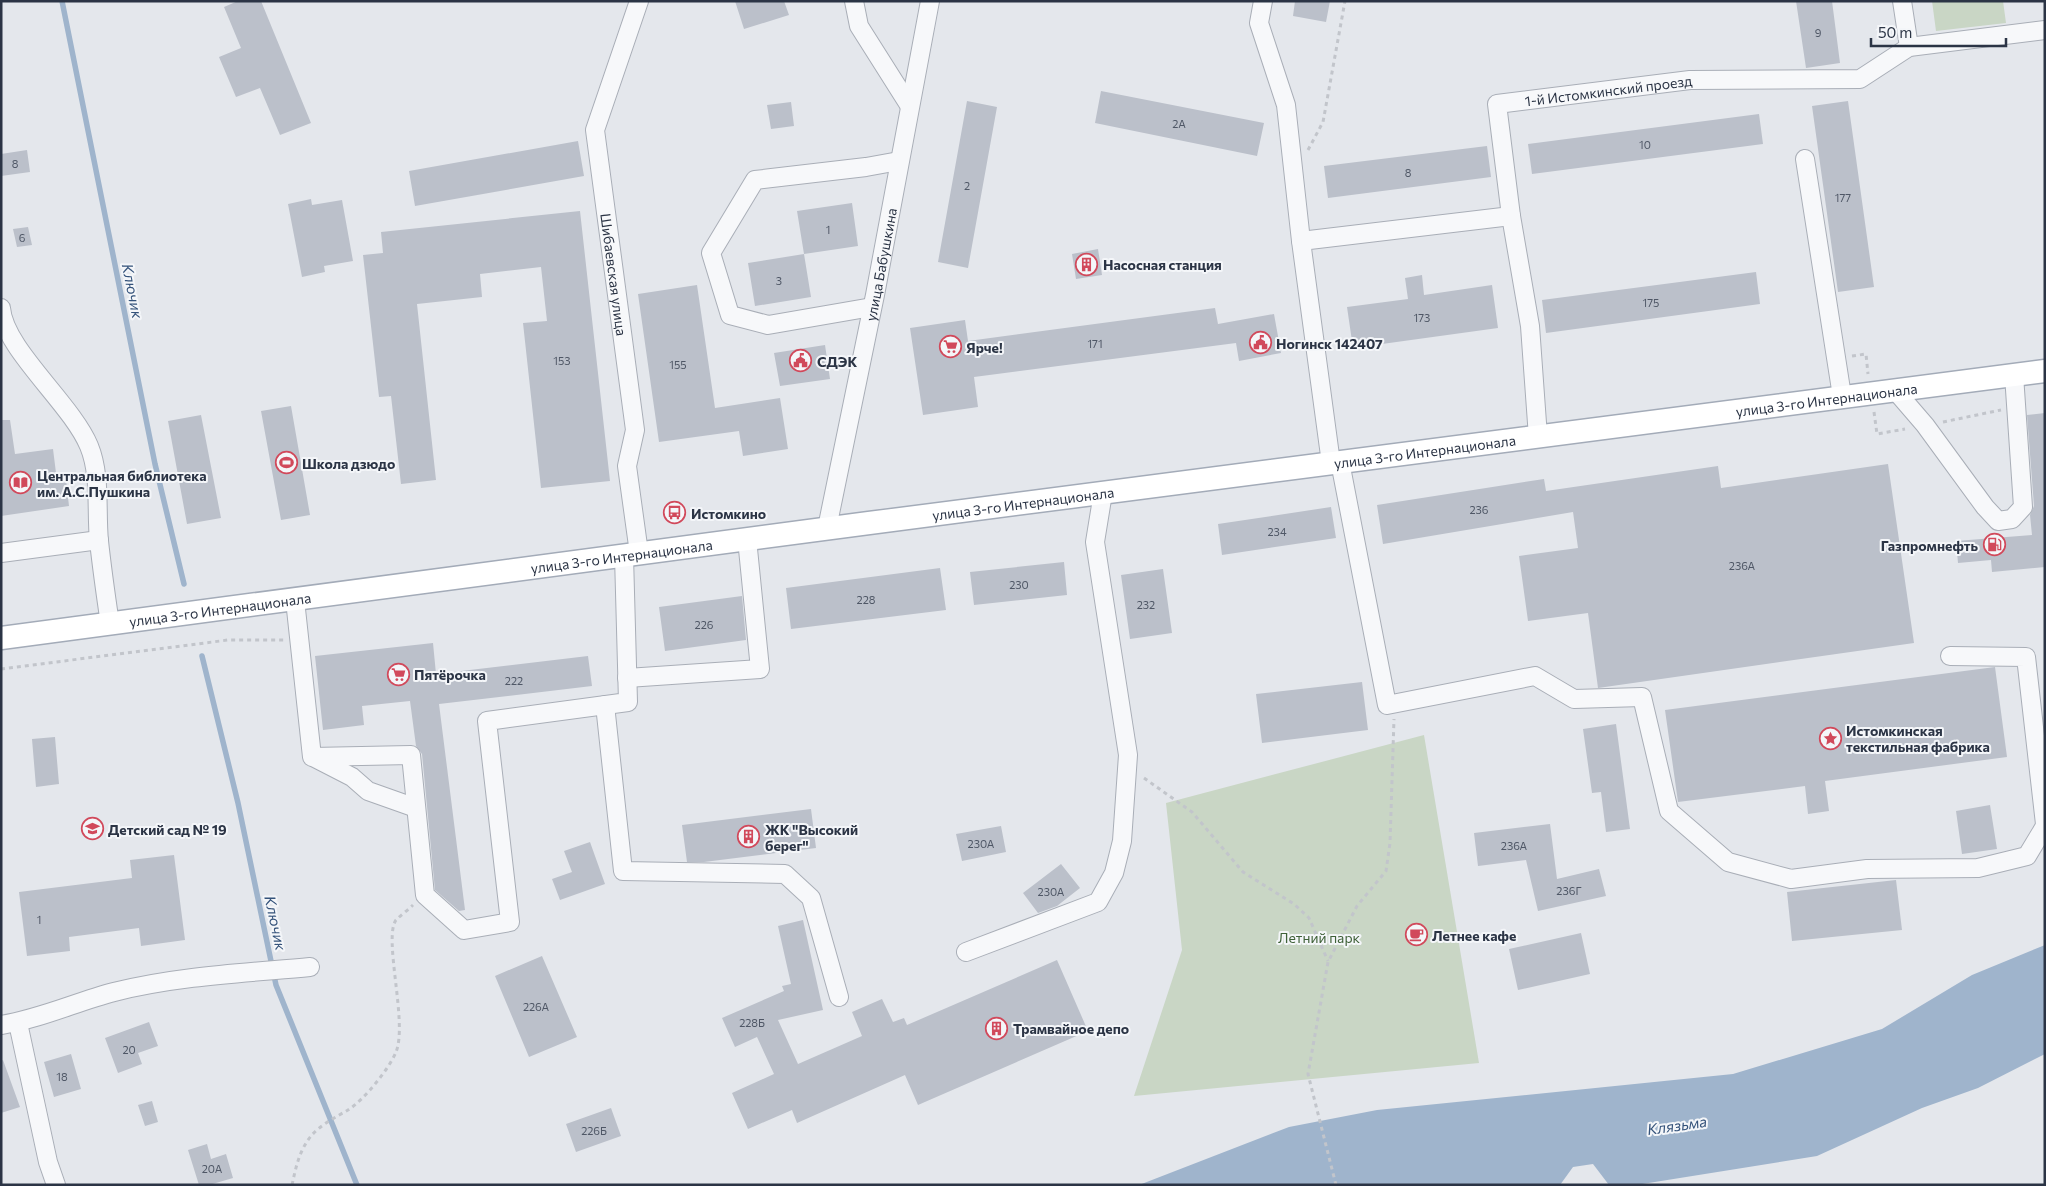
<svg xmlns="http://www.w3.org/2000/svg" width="2046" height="1186" viewBox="0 0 2046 1186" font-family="Commissioner,sans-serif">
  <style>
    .green { fill: #c9d6c5 }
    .water { fill: #9fb4cc }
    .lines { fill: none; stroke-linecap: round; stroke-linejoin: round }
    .stream { stroke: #9fb4cc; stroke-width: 5.5 }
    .building { fill: #bbc0ca }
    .minor-casing { stroke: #a9aeb7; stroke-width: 20 }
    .major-casing { stroke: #a3abb8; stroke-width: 25 }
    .path { stroke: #c2c5cb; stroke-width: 3; stroke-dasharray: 4 4; stroke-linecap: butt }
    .minor { stroke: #f7f8fa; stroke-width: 18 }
    .major { stroke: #fff; stroke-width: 22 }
    .labels { text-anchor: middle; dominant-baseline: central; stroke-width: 4; stroke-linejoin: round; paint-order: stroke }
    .number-label { font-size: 11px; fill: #4f5766 }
    .street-label { font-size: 14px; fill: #2b3445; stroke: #f4f6f9 }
    .poi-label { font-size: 14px; font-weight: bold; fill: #2b3445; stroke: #f4f6f9; text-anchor: start }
    .park-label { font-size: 14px; fill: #3f6138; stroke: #f4f6f9 }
    .water-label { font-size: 15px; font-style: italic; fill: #34527a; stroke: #f4f6f9 }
  </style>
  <rect width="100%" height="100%" fill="#e4e7ec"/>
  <path class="green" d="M1932 1H2003L2006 23 1936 31Z
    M1424 735 1479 1063 1134 1096 1182 950 1166 803Z"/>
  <path class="water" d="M2045 945V1054L1978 1088 1922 1108 1817 1156 1636 1185H1609L1593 1164 1573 1167 1560 1185H1139L1289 1127 1377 1110 1733 1074 1882 1029 1972 975Z"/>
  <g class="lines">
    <path class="stream" d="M62 1 155 464 184 584
      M202 656 238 803 276 985 357 1185"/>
  </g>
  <path class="building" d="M238 1H261L311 123 280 135 260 88 236 97 219 57 241 48 224 7Z
    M735 1H784L789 15 744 29Z
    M1295 1H1330L1326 22 1293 16Z
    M1796 1H1832L1840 63 1806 68Z
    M1101 91 1264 123 1257 156 1095 123Z
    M967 101 997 107 968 268 938 262Z
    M1848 101 1874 287 1838 292 1812 106Z
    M791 102 794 126 771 129 767 105Z
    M1759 114 1763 144 1532 174 1528 144Z
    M578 141 584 176 415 206 409 171Z
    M1487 146 1491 177 1328 198 1324 166Z
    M27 150 30 172 1 176V154Z
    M311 199 312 205 342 200 353 261 324 266 325 272 302 277 288 204Z
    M852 203 858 246 804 254 797 211Z
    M580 211 610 481 541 488 523 323 547 321 541 267 480 274 482 297 417 304 436 480 401 484 391 396 379 397 363 255 383 253 381 232Z
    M28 227 32 245 17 247 13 229Z
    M1098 249 1102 275 1076 279 1072 254Z
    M804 254 811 297 755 306 748 263Z
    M1756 272 1760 304 1546 333 1542 300Z
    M1422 275 1424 295 1492 285 1498 328 1353 348 1347 307 1408 299 1405 278Z
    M697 285 715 408 780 398 788 449 743 456 739 431 659 442 638 294Z
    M1215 308 1218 324 1274 314 1281 353 1239 361 1236 343 974 377 978 407 923 415 910 328 965 320 968 341Z
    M825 345 830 379 780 386 774 353Z
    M291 406 310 515 281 520 261 411Z
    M2045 413V567L1992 572 1991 560 1958 563 1956 541 2032 535 2030 515 2034 506 2027 415Z
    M201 415 221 518 187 524 168 421Z
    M1 420H10L15 454 53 449 57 481 66 480 69 506 1 516Z
    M1888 464 1914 643 1598 688 1588 613 1528 621 1519 556 1578 548 1573 512 1383 544 1377 505 1544 479 1546 491 1718 466 1721 488Z
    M1331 507 1336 538 1222 555 1218 524Z
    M1064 562 1067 595 974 605 970 572Z
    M940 568 946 610 791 629 786 588Z
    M1163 569 1172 633 1130 639 1121 575Z
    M742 596 746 640 665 651 659 607Z
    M433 643 436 674 588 656 592 686 439 704 465 910 459 911 435 890 422 754 416 746 410 701 362 706 364 725 323 730 315 656Z
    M1995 667 2007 757 1825 781 1829 811 1808 814 1805 786 1678 802 1665 710Z
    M1362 682 1368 730 1262 743 1256 694Z
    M1616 724 1630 829 1606 832 1601 792 1592 793 1583 729Z
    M55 737 59 784 36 787 32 739Z
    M1990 805 1997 849 1962 854 1956 811Z
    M811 809 816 848 704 862H687L682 825Z
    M1550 824 1557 879 1599 869 1606 896 1538 911 1526 860 1478 866 1474 833Z
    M1001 826 1006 852 962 861 956 834Z
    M590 842 605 884 560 900 552 879 572 872 564 851Z
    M174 855 185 940 141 946 139 928 69 937 70 951 27 956 19 892 132 878 130 860Z
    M1061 864 1080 888 1057 906 1038 913 1023 893Z
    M1896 880 1902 930 1792 941 1787 892Z
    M803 920 823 1010 778 1020 798 1064 862 1036 852 1012 882 999 893 1022 904 1018 907 1025 1057 960 1088 1031 918 1105 905 1075 797 1123 792 1110 748 1129 732 1093 774 1074 757 1037 735 1047 722 1018 784 991 782 986 791 984 778 926Z
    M1581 933 1590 974 1518 990 1509 949Z
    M542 956 577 1037 529 1057 495 976Z
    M149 1022 158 1046 138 1053 142 1064 118 1073 105 1038Z
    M71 1054 81 1089 54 1097 44 1062Z
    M3 1060 20 1107 1 1113V1061Z
    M152 1101 158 1122 145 1126 138 1105Z
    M611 1108 621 1136 576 1152 566 1124Z
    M207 1144 211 1159 226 1154 233 1178 209 1185H199L188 1150Z"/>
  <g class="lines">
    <defs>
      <g id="minor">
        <path id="s1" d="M639 1 595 130 635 430 627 466 639 553"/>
        <path d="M854 1 859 26 909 105"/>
        <path d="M1263 1 1259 23 1286 105 1301 241"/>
        <path d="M1902 1 1909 47"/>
        <path d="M1805 159 1842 396"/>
        <path d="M872 307 768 325 730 315 711 253 755 180 866 167 899 161"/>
        <path d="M1 308C4 349 71 403 89 446 101 475 96 510 99 541 102 569 106 597 110 624"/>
        <path d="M1894 389 1925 425 1985 507 1998 521 2012 519 2023 507 2014 375"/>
        <path id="s2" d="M1538 437 1530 326 1511 216 1497 104 1690 80 1860 79 1909 47 2045 30"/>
        <path d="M1340 462 1387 705 1535 676 1574 699 1642 697 1669 811 1728 862 1791 879 1867 869 1978 868 2027 856 2045 826"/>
        <path d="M1331 463 1301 241 1511 216"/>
        <path id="s3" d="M827 528 875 295 930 1"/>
        <path d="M1 553 99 540"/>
        <path d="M295 600 312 757 411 755 425 895 464 930 510 922 487 721 628 702 624 556"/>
        <path d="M1950 656 2026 657 2045 824"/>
        <path d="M627 678 760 669 747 539"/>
        <path d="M605 705 623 871 785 874 811 898 839 997"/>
        <path d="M315 758 352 777 368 791 416 808"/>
        <path d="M966 952 1098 902 1114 873 1122 841 1128 755 1095 542 1103 493"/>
        <path d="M18 1023 48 1162 56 1185"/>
        <path d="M1 1025C40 1019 76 1002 114 992 178 976 245 973 310 967"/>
      </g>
      <g id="major">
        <path id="s4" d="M1 638 869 523 2045 371"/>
      </g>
    </defs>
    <use href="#minor" class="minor-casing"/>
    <use href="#major" class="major-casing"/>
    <path class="path" d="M1308 150 1323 122 1345 1
      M1852 356 1866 354 1868 374
      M1874 412 1877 434 1905 429
      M1943 422 2001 410
      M1 669 228 640H284
      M1144 778 1192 812 1243 872 1294 904 1309 918 1328 961
      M292 1185C296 1167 299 1151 311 1136 320 1125 336 1117 348 1110 364 1100 389 1069 396 1052 408 1023 383 938 396 920 401 915 408 910 413 905
      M1336 1185 1308 1074 1328 962 1357 906 1386 871 1390 843 1394 719"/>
    <use href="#minor" class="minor"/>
    <use href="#major" class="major"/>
  </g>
  <defs>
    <symbol id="building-ring" viewBox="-11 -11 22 22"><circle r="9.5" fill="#f4f6f9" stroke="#d1495b" stroke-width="1.5"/><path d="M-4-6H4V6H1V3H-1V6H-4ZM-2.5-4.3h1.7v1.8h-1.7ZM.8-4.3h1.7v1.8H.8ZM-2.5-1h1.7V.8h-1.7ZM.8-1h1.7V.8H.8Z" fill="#d1495b"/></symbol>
    <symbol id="civic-ring" viewBox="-11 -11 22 22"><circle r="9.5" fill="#f4f6f9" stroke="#d1495b" stroke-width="1.5"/><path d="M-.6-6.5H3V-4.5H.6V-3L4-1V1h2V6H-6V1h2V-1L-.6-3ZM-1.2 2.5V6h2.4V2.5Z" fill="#d1495b"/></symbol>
    <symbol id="supermarket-ring" viewBox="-11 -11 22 22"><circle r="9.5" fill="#f4f6f9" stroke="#d1495b" stroke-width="1.5"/><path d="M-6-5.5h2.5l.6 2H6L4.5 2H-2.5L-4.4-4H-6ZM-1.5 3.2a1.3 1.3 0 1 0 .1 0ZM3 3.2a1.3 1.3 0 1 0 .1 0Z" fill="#d1495b"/></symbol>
    <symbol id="stadium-ring" viewBox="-11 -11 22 22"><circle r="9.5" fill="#f4f6f9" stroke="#d1495b" stroke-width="1.5"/><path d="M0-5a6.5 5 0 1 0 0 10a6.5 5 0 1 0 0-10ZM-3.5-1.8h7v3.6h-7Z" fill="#d1495b"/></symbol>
    <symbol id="library-ring" viewBox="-11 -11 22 22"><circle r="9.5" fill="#f4f6f9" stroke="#d1495b" stroke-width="1.5"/><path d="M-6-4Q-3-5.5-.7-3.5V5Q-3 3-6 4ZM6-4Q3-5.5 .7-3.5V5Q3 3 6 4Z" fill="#d1495b"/></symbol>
    <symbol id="bus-ring" viewBox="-11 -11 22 22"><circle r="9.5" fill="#f4f6f9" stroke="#d1495b" stroke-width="1.5"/><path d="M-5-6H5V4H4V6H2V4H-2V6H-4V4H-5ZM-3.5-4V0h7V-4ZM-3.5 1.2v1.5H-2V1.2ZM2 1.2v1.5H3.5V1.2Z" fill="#d1495b"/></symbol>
    <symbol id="fuel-ring" viewBox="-11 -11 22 22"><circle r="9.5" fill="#f4f6f9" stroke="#d1495b" stroke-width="1.5"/><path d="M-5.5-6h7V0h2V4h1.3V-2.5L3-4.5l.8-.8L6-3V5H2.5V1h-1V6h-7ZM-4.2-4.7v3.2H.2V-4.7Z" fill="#d1495b"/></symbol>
    <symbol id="sight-ring" viewBox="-11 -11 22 22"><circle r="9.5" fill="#f4f6f9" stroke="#d1495b" stroke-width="1.5"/><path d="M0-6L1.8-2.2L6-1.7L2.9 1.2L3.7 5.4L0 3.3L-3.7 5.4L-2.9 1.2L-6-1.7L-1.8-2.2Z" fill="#d1495b"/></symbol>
    <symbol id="school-ring" viewBox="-11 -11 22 22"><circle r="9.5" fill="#f4f6f9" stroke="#d1495b" stroke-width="1.5"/><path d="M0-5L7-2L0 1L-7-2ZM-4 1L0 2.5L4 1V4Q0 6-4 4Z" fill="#d1495b"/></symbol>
    <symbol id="cafe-ring" viewBox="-11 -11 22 22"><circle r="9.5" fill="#f4f6f9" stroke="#d1495b" stroke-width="1.5"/><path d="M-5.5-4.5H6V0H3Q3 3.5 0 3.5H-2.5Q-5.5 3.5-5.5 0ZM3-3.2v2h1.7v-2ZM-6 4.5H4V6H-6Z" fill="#d1495b"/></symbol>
  </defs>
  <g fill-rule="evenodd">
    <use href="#building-ring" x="1074" y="252" width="25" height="25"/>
    <use href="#civic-ring" x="1248" y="330" width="25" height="25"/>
    <use href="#supermarket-ring" x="938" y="334" width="25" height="25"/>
    <use href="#civic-ring" x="788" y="348" width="25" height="25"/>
    <use href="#stadium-ring" x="274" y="450" width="25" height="25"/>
    <use href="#library-ring" x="8" y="470" width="25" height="25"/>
    <use href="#bus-ring" x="662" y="500" width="25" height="25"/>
    <use href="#fuel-ring" x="1982" y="532" width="25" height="25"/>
    <use href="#supermarket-ring" x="386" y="662" width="25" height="25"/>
    <use href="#sight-ring" x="1818" y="726" width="25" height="25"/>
    <use href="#school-ring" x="80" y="816" width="25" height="25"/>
    <use href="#building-ring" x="736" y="824" width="25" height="25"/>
    <use href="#cafe-ring" x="1404" y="922" width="25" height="25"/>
    <use href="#building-ring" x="984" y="1016" width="25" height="25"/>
  </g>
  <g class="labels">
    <g class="number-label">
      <text x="1818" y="32">9</text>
      <text x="1179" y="123">2А</text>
      <text x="1645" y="144">10</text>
      <text x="15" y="163">8</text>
      <text x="1408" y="172">8</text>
      <text x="967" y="185">2</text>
      <text x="1843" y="197">177</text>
      <text x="828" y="229">1</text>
      <text x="22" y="237">6</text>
      <text x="779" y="280">3</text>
      <text x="1651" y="302">175</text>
      <text x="1422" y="317">173</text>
      <text x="1095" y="343">171</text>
      <text x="562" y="360">153</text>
      <text x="678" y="364">155</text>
      <text x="1479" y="509">236</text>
      <text x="1277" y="531">234</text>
      <text x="1742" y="565">236А</text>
      <text x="1019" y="584">230</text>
      <text x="866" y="599">228</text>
      <text x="1146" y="604">232</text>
      <text x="704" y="624">226</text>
      <text x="514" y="680">222</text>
      <text x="981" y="843">230А</text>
      <text x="1514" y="845">236А</text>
      <text x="1569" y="890">236Г</text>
      <text x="1051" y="891">230А</text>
      <text x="39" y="919">1</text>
      <text x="536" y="1006">226А</text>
      <text x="752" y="1022">228Б</text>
      <text x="129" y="1049">20</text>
      <text x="62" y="1076">18</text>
      <text x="594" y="1130">226Б</text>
      <text x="212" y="1168">20А</text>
    </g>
    <g class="street-label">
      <text stroke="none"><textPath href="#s2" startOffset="448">1-й Истомкинский проезд</textPath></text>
      <text stroke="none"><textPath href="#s3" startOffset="269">улица Бабушкина</textPath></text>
      <text stroke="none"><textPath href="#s1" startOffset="282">Шибаевская улица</textPath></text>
      <text stroke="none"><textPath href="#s4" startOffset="1841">улица 3-го Интернационала</textPath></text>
      <text stroke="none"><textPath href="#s4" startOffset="1436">улица 3-го Интернационала</textPath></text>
      <text stroke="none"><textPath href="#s4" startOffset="1031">улица 3-го Интернационала</textPath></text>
      <text stroke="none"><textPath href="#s4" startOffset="626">улица 3-го Интернационала</textPath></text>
      <text stroke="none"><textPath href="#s4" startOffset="221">улица 3-го Интернационала</textPath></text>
    </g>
    <g class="poi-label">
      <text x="1103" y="264">Насосная станция</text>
      <text x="1276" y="343">Ногинск 142407</text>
      <text x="966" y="347">Ярче!</text>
      <text x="817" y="361">СДЭК</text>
      <text x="302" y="463">Школа дзюдо</text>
      <text x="37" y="475">Центральная библиотека<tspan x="37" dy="16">им. А.С.Пушкина</tspan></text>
      <text x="691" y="513">Истомкино</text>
      <text x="1978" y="545" text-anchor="end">Газпромнефть</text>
      <text x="414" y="674">Пятёрочка</text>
      <text x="1846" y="730">Истомкинская<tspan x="1846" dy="16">текстильная фабрика</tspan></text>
      <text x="108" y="829">Детский сад № 19</text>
      <text x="765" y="829">ЖК "Высокий<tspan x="765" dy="16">берег"</tspan></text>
      <text x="1432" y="935">Летнее кафе</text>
      <text x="1013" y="1028">Трамвайное депо</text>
    </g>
    <g class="park-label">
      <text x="1319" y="937">Летний парк</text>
    </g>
    <g class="water-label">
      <text transform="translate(133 291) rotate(79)">Ключик</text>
      <text transform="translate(276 923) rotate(78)">Ключик</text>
      <text transform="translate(1677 1125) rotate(-8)">Клязьма</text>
    </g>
  </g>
  <rect width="2046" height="1186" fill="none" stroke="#2b3445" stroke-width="5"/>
  <path d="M1871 38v8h135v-8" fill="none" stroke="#2b3445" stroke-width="2.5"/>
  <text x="1878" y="38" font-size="15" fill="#2b3445" stroke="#f4f6f9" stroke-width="4" paint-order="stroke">50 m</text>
</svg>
